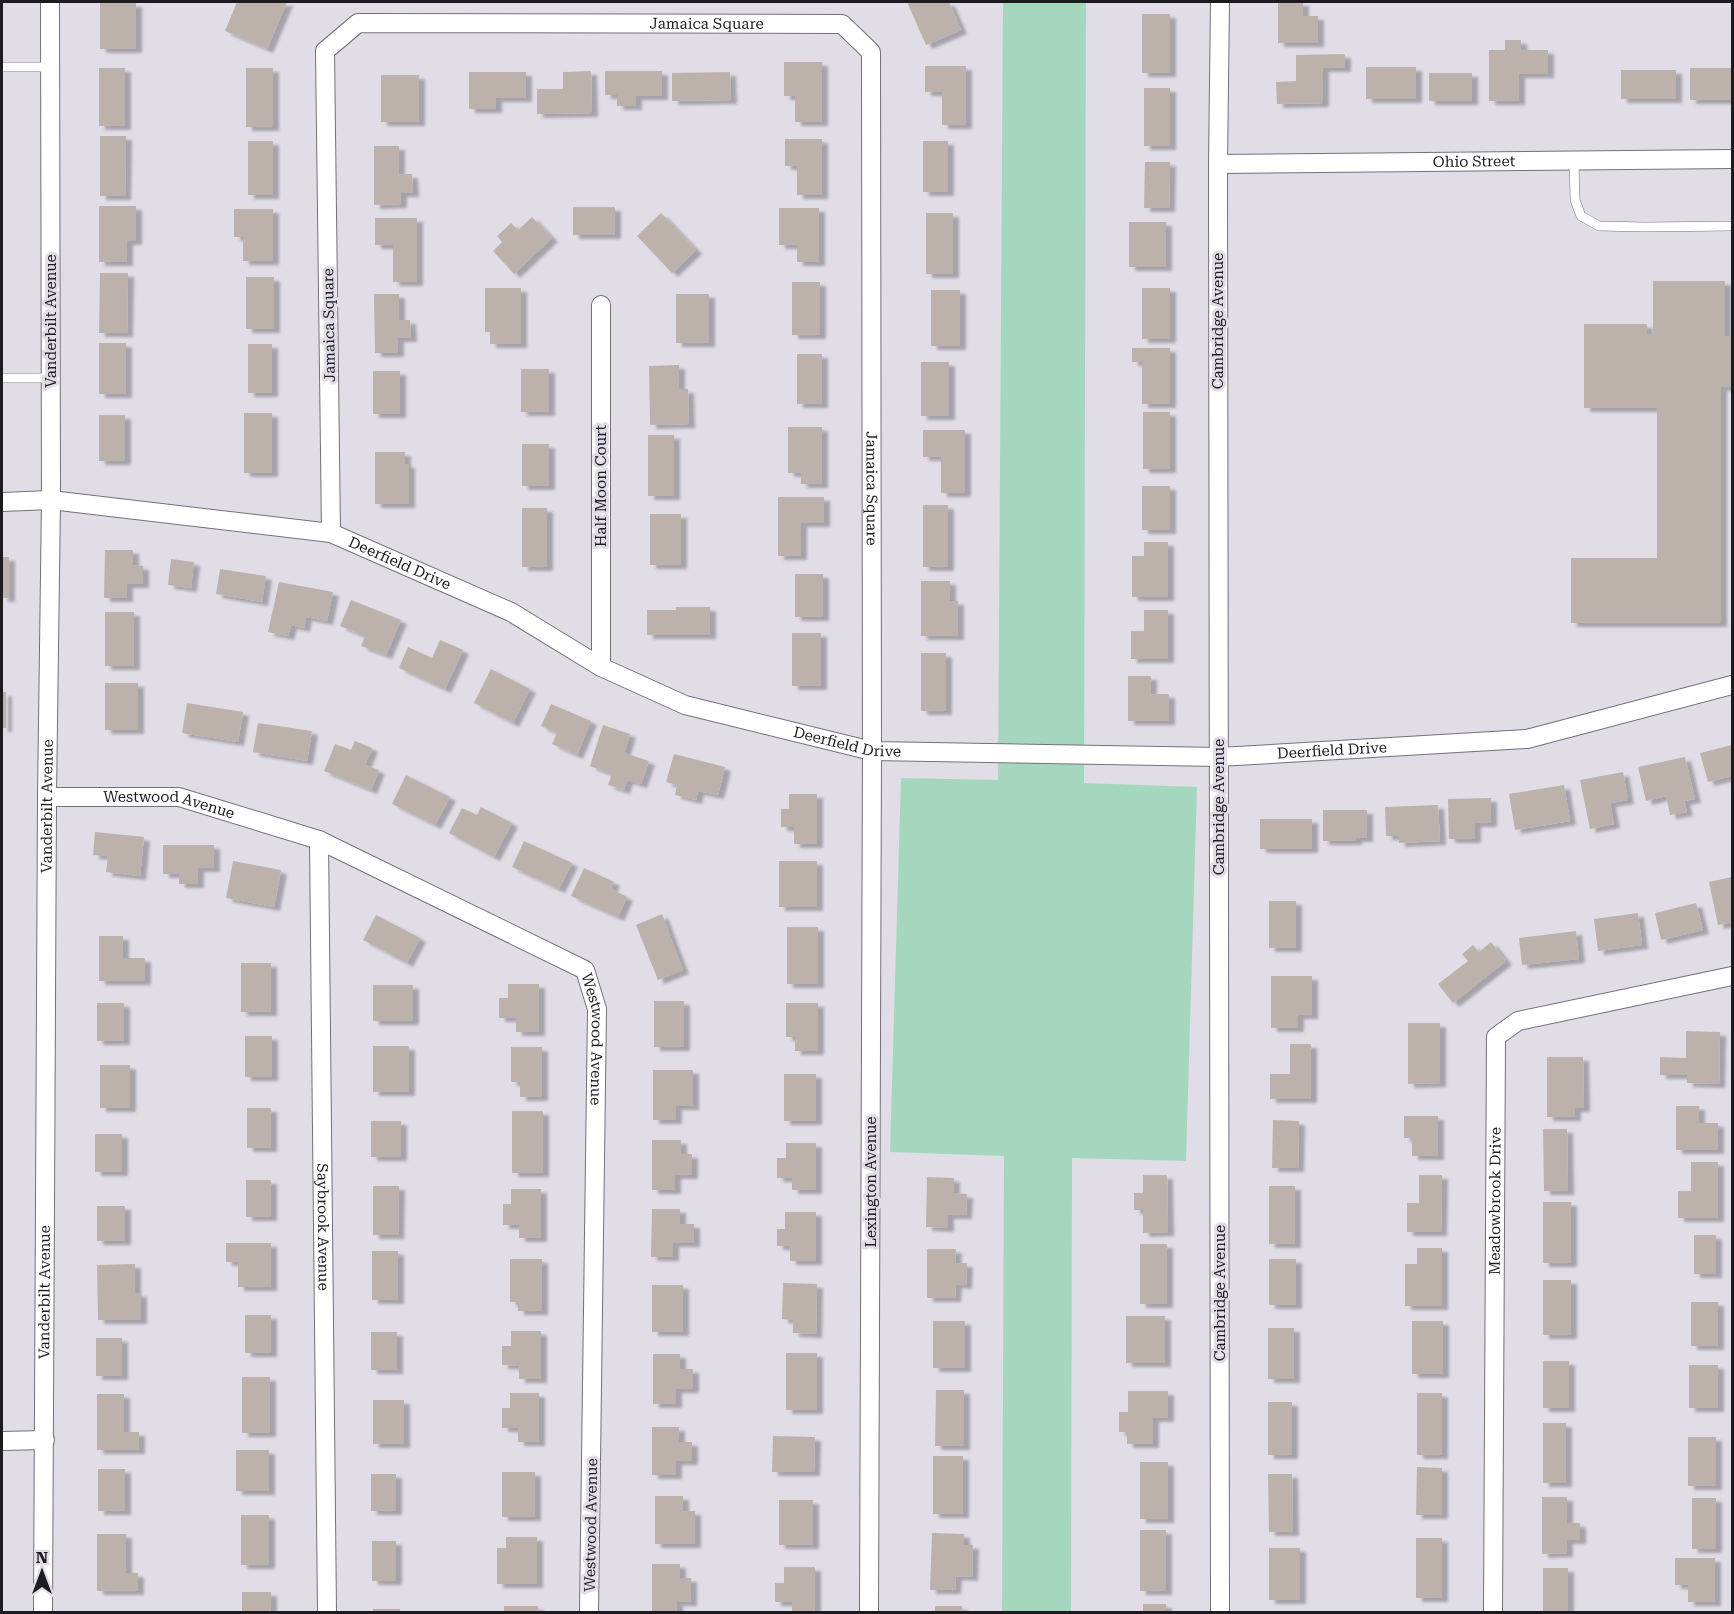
<svg xmlns="http://www.w3.org/2000/svg" width="1734" height="1614" viewBox="0 0 1734 1614" font-family="'Roboto Serif',serif">
  <style>
    .green { fill: #a5d6be }
    .building { fill: #bcb2ab; filter: url(#shadow) }
    .lines { fill: none; stroke-linecap: round; stroke-linejoin: round }
    .service-casing { stroke: #747079; stroke-width: 10 }
    .minor-casing { stroke: #747079; stroke-width: 20 }
    .service { stroke: #fff; stroke-width: 9 }
    .minor { stroke: #fff; stroke-width: 18 }
    .labels { text-anchor: middle; dominant-baseline: central; stroke-width: 6; stroke-linejoin: round; paint-order: stroke }
    .street-label { font-size: 15px; fill: #1c1b1f; stroke: #e1dde7 }
  </style>
  <defs>
    <filter id="shadow"><feDropShadow dx="6" dy="4" stdDeviation="1.5" flood-color="#0004"/></filter>
  </defs>
  <rect width="100%" height="100%" fill="#e1dde7"/>
  <path class="green" d="M1003 2H1086L1084 783 1197 787 1186 1161 1072 1158 1071 1612H1002L1004 1156 890 1152 901 778 998 780Z"/>
  <path class="building" d="M237 2H287L267 49 225 31Z
    M907 2H949L961 30 926 45Z
    M1278 2H1303V16H1318V43H1278Z
    M100 3H136V49H100Z
    M1142 14H1170V73H1142Z
    M1505 40H1521V50H1548V74H1519V101H1489V50H1505Z
    M1345 54V68H1323V103L1277 104 1276 82 1296 81V55Z
    M784 62H822V122H795V96H784Z
    M925 66H966V125H942V92H925Z
    M1366 67H1416V99H1366Z
    M99 68H125V126H99Z
    M246 68H273V127H246Z
    M1690 68H1732V100H1690Z
    M1621 70H1676V99H1621Z
    M591 71 592 113 537 114V89H563V72Z
    M605 71H662V96H636V106H617V95H605Z
    M469 72H526V98H496V109H469Z
    M730 72 731 100 672 101V73Z
    M1429 73H1472V101H1429Z
    M381 75H419V122H381Z
    M1144 88H1170V146H1144Z
    M100 136H126L125 196H100Z
    M785 139H822V195H797V166H785Z
    M248 141H273V195H248Z
    M923 141H948V192H923Z
    M374 146H399V174H412L413 193H401V204L374 205Z
    M1145 162H1170L1169 208H1144Z
    M99 206H136V241H127V262H99Z
    M573 207H615V235H573Z
    M779 208H819V262H797V245H779Z
    M234 209H273V261H243V237H234Z
    M661 213 696 250 672 273 637 236Z
    M926 213H953V274H926Z
    M532 217 552 238 514 274 493 251 502 242 497 236 511 223 518 230Z
    M375 218H417V282H393V245H375Z
    M1129 222H1166V267H1129Z
    M100 273H128L127 333H99Z
    M246 277H274V329H246Z
    M1653 281H1725V336H1732V387H1721V623H1571V558H1657V408H1584V324H1647V334H1653Z
    M792 282H820V335H792Z
    M485 288H521V344H490V332H485Z
    M1142 288H1170V339H1142Z
    M931 290H960V346H931Z
    M374 294H399V320H410L411 338H398V353H375Z
    M676 294H709V343H676Z
    M99 343H126V394H99Z
    M248 344H272V393H248Z
    M1132 348H1170V404H1142V362H1132Z
    M797 354H822V404H797Z
    M921 362H949V416H921Z
    M679 365V389H688L689 424 650 425 649 366Z
    M521 369H549V412H521Z
    M373 371H400V414H373Z
    M1143 412H1170V469H1143Z
    M244 413H272V473H244Z
    M99 415H125V461H99Z
    M788 427H822V484H801V473H788Z
    M923 430H965V493H941V457H923Z
    M648 435H674V496H648Z
    M522 444H549V486H522Z
    M375 452H405V464H409V504H375Z
    M1142 486H1170V530H1142Z
    M778 497H824V523H801V556H778Z
    M923 505H948V567H923Z
    M522 508H547V567H522Z
    M650 514H681V565H650Z
    M1144 542H1168V597H1132V556H1144Z
    M105 550H133V565L143 566V584H127V598H104Z
    M2 557H9V598H2Z
    M171 559 194 562 191 588 168 585Z
    M220 569 266 576 262 602 216 594Z
    M795 574H823V617H795Z
    M921 581H950V601H958V636H921Z
    M279 582 333 592 327 621 306 617 304 628 291 625 288 636 268 632Z
    M351 600 401 620 386 655 361 646 365 636 340 626Z
    M676 607H710V635H647V610H676Z
    M1144 610H1168V659H1131V631H1144Z
    M105 612H134V666H105Z
    M792 633H821V686H792Z
    M440 640 463 650 445 689 399 668 408 647 432 658Z
    M921 653H946V711H921Z
    M491 669 530 689 513 723 474 703Z
    M1128 676H1151V694H1169V721H1128Z
    M105 683H138V730H105Z
    M2 692H6V728H2Z
    M187 703 243 712 238 742 182 733Z
    M551 704 591 721 577 755 552 744 557 733 541 726Z
    M258 723 312 731 307 761 253 752Z
    M603 725 630 734 624 753 649 761 641 784 627 780 624 790 608 785 612 774 590 766Z
    M355 741 372 748 365 765 379 770 371 790 324 771 335 744 351 750Z
    M1732 745V776L1708 782 1700 753Z
    M674 754 725 767 718 795 698 791 696 800 675 795 677 785 666 782Z
    M1685 757 1695 799 1684 801 1687 812 1670 815 1666 796 1646 801 1638 767Z
    M1623 772 1628 800 1610 803 1614 824 1590 829 1580 780Z
    M406 775 450 797 435 825 392 804Z
    M1564 785 1570 821 1515 830 1509 794Z
    M789 794H817V844H794V827H781V809H789Z
    M1491 798V823H1475V839H1449L1448 799Z
    M1438 805 1440 841 1399 843V836H1386L1385 807Z
    M481 807 512 823 494 857 449 833 462 808 477 815Z
    M1323 810H1367V838H1356V841H1323Z
    M1260 819H1312V849H1260Z
    M95 832 144 837 140 876 106 872 108 856 93 855Z
    M524 841 572 863 559 889 512 867Z
    M163 845H214V868H198V884H179V874H163Z
    M233 861 281 870 274 907 226 898Z
    M779 861H817V907H779Z
    M584 868 614 882 611 889 627 897 618 917 571 896Z
    M1732 877V922L1718 925 1709 882Z
    M1269 901H1296V948H1269Z
    M1696 903 1703 930 1661 940 1655 913Z
    M1638 913 1642 945 1598 951 1594 919Z
    M662 914 683 970 658 980 636 925Z
    M376 915 420 938 407 963 363 940Z
    M787 927H818V984H787Z
    M1576 931 1579 959 1522 965 1519 938Z
    M99 936H123V958H145V981H99Z
    M1491 942 1506 961 1453 1003 1438 984 1468 961 1462 954 1473 945 1479 952Z
    M241 963H271V1012H241Z
    M1271 976H1312V1015H1298V1028H1271Z
    M508 984H539V1032H516V1018H499V998H508Z
    M373 985H413V1021H373Z
    M654 1001H684V1047H654Z
    M97 1003H124V1041H97Z
    M786 1003H818V1051H795V1037H786Z
    M1408 1023H1440V1083L1408 1084Z
    M1686 1031 1720 1032 1719 1084 1687 1083V1075H1660V1057L1686 1058Z
    M245 1036H272V1077H245Z
    M1290 1044H1311V1099H1270V1074H1290Z
    M373 1046H409V1092H373Z
    M511 1047H542V1097H520V1082H511Z
    M1547 1057H1583L1584 1108H1575V1117H1547Z
    M100 1065H130V1108H100Z
    M653 1070H693V1106H676V1120H653Z
    M784 1074H816V1121H784Z
    M1676 1106H1699V1123H1718V1150H1676Z
    M247 1108H271V1148H247Z
    M512 1111H543V1173H512Z
    M1404 1116H1438V1156H1412V1138H1404Z
    M1273 1120 1299 1121 1298 1168H1272Z
    M371 1121H401V1157H371Z
    M1543 1129H1567L1568 1191H1544Z
    M95 1134H122V1172H95Z
    M652 1140H681V1154H692V1175H675V1190H652Z
    M786 1143H816V1190H792V1178H777V1158H786Z
    M1691 1162H1718V1218H1678V1191H1691Z
    M1143 1175H1167L1168 1232 1143 1233V1210H1134V1193H1143Z
    M1419 1175H1442L1441 1232H1407V1203H1419Z
    M927 1177 954 1178V1193L967 1194 966 1215H948V1228L926 1227Z
    M246 1180H271V1217H246Z
    M373 1186H399L398 1235H373Z
    M1269 1186H1295V1244H1269Z
    M511 1189H541V1238H519V1225H503V1204H511Z
    M1543 1202H1571V1263H1543Z
    M97 1206H125V1241H97Z
    M652 1209H680V1224H694V1243H673V1257H651Z
    M785 1212H816V1261H790V1246H777V1229H785Z
    M1694 1235H1716V1274H1694Z
    M226 1243H271V1287H238V1262H226Z
    M1140 1244H1167V1304H1140Z
    M1417 1248H1442V1306H1405V1264H1417Z
    M927 1249H956L955 1263H967L966 1285 956 1284 955 1298H927Z
    M372 1251H398V1300H372Z
    M510 1259H542V1311H518V1302H510Z
    M1269 1259H1296V1305H1269Z
    M135 1264V1293H141V1320H98L97 1265Z
    M1543 1280H1571V1335H1543Z
    M783 1283 817 1284 816 1334 793 1333V1320L782 1319Z
    M652 1285H683V1332H652Z
    M1691 1302H1718V1346H1691Z
    M245 1315H271V1353H245Z
    M1126 1316H1165V1363H1126Z
    M933 1321H965V1368H933Z
    M1412 1321H1443V1374H1412Z
    M1268 1328H1294V1379H1268Z
    M511 1331H541V1379H519V1366L502 1365V1346H511Z
    M371 1332H397V1370H371Z
    M96 1338H122V1376H96Z
    M786 1353H817V1410H786Z
    M653 1354H680V1369H693V1389H676V1404H653Z
    M1543 1361H1569V1408H1543Z
    M1689 1365H1718V1408H1689Z
    M242 1377H270V1433H242Z
    M936 1390H964V1446H935Z
    M1128 1391H1168V1418H1153V1444H1127V1432H1119V1412H1128Z
    M510 1393H539V1442H518V1428H502V1408H510Z
    M1417 1393H1442V1455H1417Z
    M97 1394H124V1432H139V1450H97Z
    M373 1400H404V1444H373Z
    M1268 1402H1292V1455H1268Z
    M1543 1423H1566V1483H1543Z
    M652 1427H679V1442H692V1461H676V1475H652Z
    M773 1436 815 1437 814 1472H772Z
    M1688 1437H1716V1486H1688Z
    M236 1450H269V1491H236Z
    M933 1456H963V1514H933Z
    M1140 1462H1168V1519H1140Z
    M1417 1467 1442 1468V1515H1416Z
    M98 1469H125V1511H98Z
    M502 1472H535V1517H502Z
    M371 1474H396V1511H371Z
    M1268 1474H1292L1293 1532H1269Z
    M655 1496H683V1511H695V1544H655Z
    M1542 1497H1567V1523H1580V1540H1567V1553L1542 1554Z
    M1692 1498H1716V1549H1692Z
    M779 1500H813V1545H779Z
    M241 1515H269V1565H241Z
    M1140 1530H1166V1591H1140Z
    M932 1533 964 1534V1545H973L972 1577 956 1576 955 1590H930Z
    M97 1534H126V1573H138V1591H97Z
    M506 1537H537V1584H497V1548H506Z
    M1416 1538H1442V1598H1416Z
    M372 1541H396V1581H372Z
    M1269 1548H1300V1600H1269Z
    M1675 1558H1715V1602H1688V1585H1675Z
    M652 1564H680V1578H691V1602H677V1612H652Z
    M784 1567H815V1612H792V1602H775V1583H784Z
    M1543 1568H1568V1612H1543Z
    M242 1592H271V1612H242Z
    M1143 1604H1166V1612H1143Z
    M504 1606H538V1612H504Z
    M935 1606H962V1612H935Z
    M373 1609H400V1612H373Z"/>
  <g class="lines">
    <defs>
      <path id="service" d="M2 67H50
        M1574 160 1575 200 1581 216 1599 226 1645 227 1732 226
        M2 378H51"/>
      <g id="minor">
        <path id="s1" d="M1218 164 1732 159"/>
        <path id="s2" d="M2 502 51 500 331 533 511 612 601 667 685 705 872 751 1219 757 1527 739 1732 685"/>
        <path id="s3" d="M331 533 325 51 358 23 842 24 871 52 872 751 869 1612"/>
        <path d="M601 667V305"/>
        <path id="s4" d="M47 797H179L319 840 585 970 597 1009 589 1612"/>
        <path id="s5" d="M319 840 327 1612"/>
        <path d="M2 1441 45 1440"/>
        <path id="s6" d="M43 1612 47 797 51 500 50 2"/>
        <path d="M1220 1612 1218 164 1220 2"/>
        <path id="s7" d="M1493 1612 1496 1037 1518 1021 1732 976"/>
      </g>
    </defs>
    <use href="#service" class="service-casing"/>
    <use href="#minor" class="minor-casing"/>
    <use href="#service" class="service"/>
    <use href="#minor" class="minor"/>
  </g>
  <g class="labels">
    <g class="street-label">
      <text stroke="none"><textPath href="#s3" startOffset="874">Jamaica Square</textPath></text>
      <text stroke="none"><textPath href="#s1" startOffset="256">Ohio Street</textPath></text>
      <text transform="translate(51 321) rotate(-90)">Vanderbilt Avenue</text>
      <text transform="translate(1218 321) rotate(-90)">Cambridge Avenue</text>
      <text transform="translate(329 325) rotate(-91)">Jamaica Square</text>
      <text transform="translate(601 486) rotate(-90)">Half Moon Court</text>
      <text stroke="none"><textPath href="#s3" startOffset="1486">Jamaica Square</textPath></text>
      <text stroke="none"><textPath href="#s2" startOffset="406">Deerfield Drive</textPath></text>
      <text stroke="none"><textPath href="#s2" startOffset="892">Deerfield Drive</textPath></text>
      <text stroke="none"><textPath href="#s2" startOffset="1378">Deerfield Drive</textPath></text>
      <text stroke="none"><textPath href="#s6" startOffset="806">Vanderbilt Avenue</textPath></text>
      <text stroke="none"><textPath href="#s4" startOffset="123">Westwood Avenue</textPath></text>
      <text transform="translate(1219 807) rotate(-90)">Cambridge Avenue</text>
      <text stroke="none"><textPath href="#s4" startOffset="645">Westwood Avenue</textPath></text>
      <text transform="translate(871 1182) rotate(-90)">Lexington Avenue</text>
      <text stroke="none"><textPath href="#s7" startOffset="411">Meadowbrook Drive</textPath></text>
      <text stroke="none"><textPath href="#s5" startOffset="387">Saybrook Avenue</textPath></text>
      <text stroke="none"><textPath href="#s6" startOffset="320">Vanderbilt Avenue</textPath></text>
      <text transform="translate(1220 1293) rotate(-90)">Cambridge Avenue</text>
      <text transform="translate(591 1525) rotate(-89)">Westwood Avenue</text>
    </g>
  </g>
  <rect width="1734" height="1614" fill="none" stroke="#1c1b1f" stroke-width="6"/>
  <g transform="translate(42 1572)" stroke="#e1dde7" stroke-width="4.5" paint-order="stroke">
  <path d="M0-4.5L10 22L0 15L-10 22Z" fill="#1c1b1f"/>
  <text y="-9" font-size="16" font-weight="bold" text-anchor="middle" fill="#1c1b1f">N</text>
  </g>
</svg>
